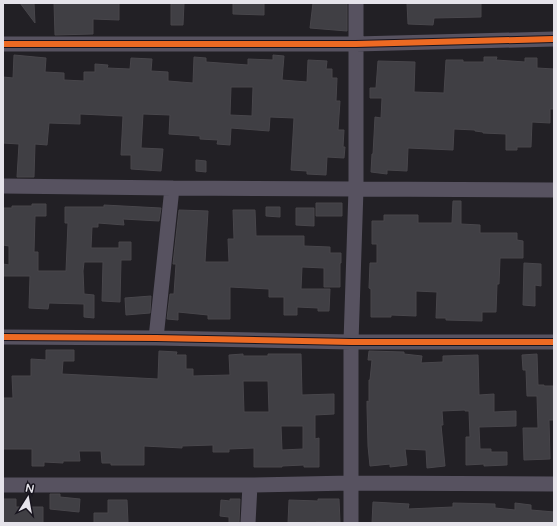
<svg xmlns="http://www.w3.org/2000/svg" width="557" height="526" viewBox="0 0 557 526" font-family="'Varela Round',sans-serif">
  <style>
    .building { fill: #403f44; stroke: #48464b; fill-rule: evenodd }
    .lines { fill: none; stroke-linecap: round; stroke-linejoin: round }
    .minor { stroke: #575260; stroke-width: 15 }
    .cycleway-casing { stroke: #17141e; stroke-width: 8 }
    .cycleway { stroke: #ed6a23; stroke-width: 6 }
  </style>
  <rect width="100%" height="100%" fill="#222025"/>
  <path class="building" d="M20 3H34L35 23Z
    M54 3H119V20L93 19V34L55 35Z
    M171 3H184L183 25H171Z
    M233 3H264V15L233 14Z
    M313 3H347V31L310 28Z
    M407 3H481V17L434 18 433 25 408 24Z
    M14 55 46 58 45 72 64 73V80L84 81V72H95V64L108 65 107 68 130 69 131 58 152 59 151 71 168 72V81L193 83 194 57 206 58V62L248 65V59L273 60V55L284 56 282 80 307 82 308 60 327 61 326 69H332V78H337L336 101H340L338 130H344L343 147H345L344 158 327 157 326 175 307 174V171L291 170 294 118 270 117 269 131 231 128 230 145 217 144 218 140 200 139V136L169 134 170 115 143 114 141 148 163 149 161 171 131 169V155H121L123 116 80 114V124L49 123 47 145 35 144 34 177H17L19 144 3 143V77L13 78ZM231 87H253L252 116 230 115Z
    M484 57H497L496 60 525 62V58H537V68L554 69V109H550V123L532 122 531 147H517V150H506V134L483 133V132L475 131V130L454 129 453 150 408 148 407 171 387 170V174L371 172 372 154H373L375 117 381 118 382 98H370V88H376L378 61 415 62 414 92 444 93 446 60H463V62H484Z
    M196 160 206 161V172L196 171Z
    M453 201H461V224L480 225V233H517V240L523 241V258H500L499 284H497L496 312H482V321L446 320V318H436L437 292 416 291V316L391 315V317H371V289L369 288 370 263H377V244H372V221H384V215H418V223H452Z
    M316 203H342V216H316Z
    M32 204H46V216H35L34 252H38V271H66L68 223H65V207H104V205L161 208 159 221 123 219 124 225 98 223V227H92L91 248H119V242H131V260H121L120 302 102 301 103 262H84L83 271 84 294 94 295V318L84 317V304L49 303 48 309 29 308 30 276H3V264L9 265V246L3 245V208H12V206H32Z
    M266 207H280V217L266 216Z
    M296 208H314V226L296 225Z
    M179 210 208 211 205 262H229L228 239H234L233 210H255L256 236H304V246L330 247V253H341V263H340V287H324V268L302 267 301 289H330L329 311H318V308L297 307V315H284V297H269V289L230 287V319H208V315L178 312V320L167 319 170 294H174L176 264H173Z
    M524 263 541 264V286L535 285V306L523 305Z
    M151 296 150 313 126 315 125 298Z
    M46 350H74V361H63L62 374 158 379 159 351 177 352 176 355H186V369H193V376L230 375 229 355 243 354V356H268V354H301L302 395 334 394V414L315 415V439L319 438V467H304V465L282 466V467H254V448L229 449V452H213V445L182 446V448L144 446V465H111V463H102L101 451H79L80 461H63V463L44 462V466H32V449H3V398H13L12 376H31V359L46 360ZM243 381H268L269 412H244ZM281 426H303V449L282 450Z
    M369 351 404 352V354L422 356 421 363 443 362V356L478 355 479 395 494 394V412L516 411V426L479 427 480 449H491V452H507V465L484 466V464L466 465V437H470L469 411H465V410L442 411 443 425H441L445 466 427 468 426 450 405 449 407 465 390 467V464L370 466 368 446 367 407V401L369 402V380H370L372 360H368Z
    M537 354 538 385H544V386H553L554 420H549L550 459 524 460 523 428H538L537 396H527L526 370H523L522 355Z
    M50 494H60V497L80 499 79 512 50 509Z
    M3 499H16V507H43V523H8V522H3Z
    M230 499H240L239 523H229V517L220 516 221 500 230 501Z
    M318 499H339L340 522H316V523H288L289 500 318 501Z
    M108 500H127L128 522 94 523V513H108Z
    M373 502 409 504 408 509 453 507V503L495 504V508L515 510V503L531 505V510L554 512V523H372Z"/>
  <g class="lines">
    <path class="minor" d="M3 44H356L554 39
      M3 186 172 188 554 190
      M3 337 156 338 351 342H554
      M156 338 172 188
      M3 485H250L351 483 554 484
      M248 523 250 485
      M351 523V342L356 189V3"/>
    <defs>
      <path id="cycleway" d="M3 44H356L554 39
        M3 337 156 338 351 342H554"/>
    </defs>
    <use href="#cycleway" class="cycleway-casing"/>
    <use href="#cycleway" class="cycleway"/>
  </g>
  <rect width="557" height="526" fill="none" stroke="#e5e3ea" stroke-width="8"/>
  <g transform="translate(28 498) rotate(11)" stroke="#17141e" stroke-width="3" paint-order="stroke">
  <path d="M0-3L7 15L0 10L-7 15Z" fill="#e5e3ea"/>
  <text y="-6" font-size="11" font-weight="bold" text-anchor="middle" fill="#e5e3ea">N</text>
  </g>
</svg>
